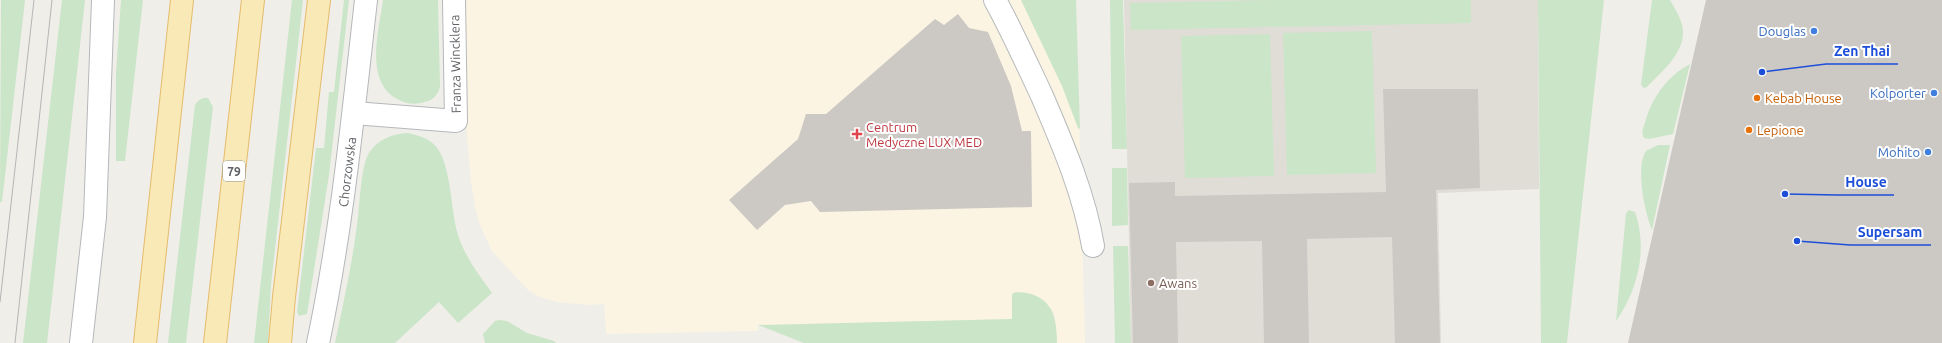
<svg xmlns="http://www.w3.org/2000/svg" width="1942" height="343" viewBox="0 0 1942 343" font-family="Ubuntu,sans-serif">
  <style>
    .commercial { fill: #fbf4e2 }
    .education { fill: #e0ddd7 }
    .green { fill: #cae5c8 }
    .building { fill: #ccc9c5 }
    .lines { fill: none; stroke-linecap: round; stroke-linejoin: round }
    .street-casing { stroke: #b5b8bb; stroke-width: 24 }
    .secondary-casing { stroke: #b5b7bb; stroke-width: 24 }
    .primary-casing { stroke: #e5bb6c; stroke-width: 24 }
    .street { stroke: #fff; stroke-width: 22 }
    .secondary { stroke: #fff; stroke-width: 22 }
    .primary { stroke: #f8e9b6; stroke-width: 22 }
    .tram { stroke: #b4b5b5; stroke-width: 1 }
    .shop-dot { fill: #3f7fe0; stroke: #fff; stroke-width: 1.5 }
    .food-dot { fill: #e8710a; stroke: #fff; stroke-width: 1.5 }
    .health-dot { fill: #e0444e; stroke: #fff; stroke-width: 1.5 }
    .education-dot { fill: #8d6e63; stroke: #fff; stroke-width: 1.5 }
    .labels { text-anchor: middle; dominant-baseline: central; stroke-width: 4; stroke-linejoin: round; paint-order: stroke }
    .shield { fill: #fff; stroke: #909295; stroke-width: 1 }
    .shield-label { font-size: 12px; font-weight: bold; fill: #606367 }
    .shop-label { font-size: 13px; fill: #366cbe; stroke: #fff; text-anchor: end }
    .street-label { font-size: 13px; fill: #606367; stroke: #fff }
    .food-label { font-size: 13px; fill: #c56008; stroke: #fff; text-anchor: start }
    .health-label { font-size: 13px; fill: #be3a42; stroke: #fff; text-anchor: start }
    .education-label { font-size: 13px; fill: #785e54; stroke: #fff; text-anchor: start }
    .leader { fill: none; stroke: #1d4ed8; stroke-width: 1.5 }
    .callout-dot { fill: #1d4ed8; stroke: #fff; stroke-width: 1.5 }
    .callout-label { font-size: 14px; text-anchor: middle; font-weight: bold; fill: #1d4ed8; stroke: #fff; stroke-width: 4; stroke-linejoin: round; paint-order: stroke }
  </style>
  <rect width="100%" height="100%" fill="#f0eee9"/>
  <path class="commercial" d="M465 0H1076L1085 343H1057L1054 313 1050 307 1033 294 1025 292 1012 294 1013 319 758 325V331L606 334 604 304 587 305 557 302 537 296 528 290 492 251 480 225 475 207 471 182 466 123Z"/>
  <path class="education" d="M1124 0H1538L1539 189 1438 193 1441 343H1131Z"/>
  <path class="green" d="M1 0H25L2 202H0Z
    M62 0H85L47 343H23Z
    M121 0H143L125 161H116V73Z
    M292 0H303L271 285 268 343H254Z
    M344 0H349L329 175 307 314 299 316 297 312 316 148H324L329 92H334Z
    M383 0H438L440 87C437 98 431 101 420 103 413 105 404 103 397 99 364 81 379 30 383 0Z
    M1021 0H1076L1080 129 1078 128 1062 86Z
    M1110 0H1123L1127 149H1112Z
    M1274 0H1471V23L1131 30 1130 3Z
    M1538 0H1604L1567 343H1541Z
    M1652 0H1670C1675 9 1683 21 1683 31 1684 54 1661 72 1647 87L1644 88 1641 85Z
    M1372 31 1376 173 1287 175 1283 33Z
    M1270 34 1274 176 1185 178 1181 36Z
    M1690 64 1673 134 1649 139 1644 138C1641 133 1643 128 1645 123 1651 99 1667 76 1690 64Z
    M203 98H208L213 107 186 343H168L195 105 198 101Z
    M408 133C416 135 425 137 431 142 452 156 450 210 458 235 465 257 479 275 492 293L458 323 439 302 395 343H335C343 304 352 265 357 225 360 207 360 168 369 153 378 139 392 134 408 133Z
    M1658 145H1670L1652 230C1645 212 1635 168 1646 151Z
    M1112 168H1127L1128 225 1112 226Z
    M1629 210 1635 212C1648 249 1638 290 1616 321L1626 213Z
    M1113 246H1128L1131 343H1115Z
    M1016 292C1050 293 1057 313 1057 343H804L758 325 1012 319V294Z
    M499 320 507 321 527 333 554 341 556 343H485L483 334 495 321Z"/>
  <path class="building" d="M1706 0H1942V343H1628Z
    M958 14 969 28 988 32 1011 86 1022 131H1031L1032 207 820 212 811 201 785 205 757 230 729 200 798 139 806 114H826L935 19 944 25Z
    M1383 89H1478L1480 188 1436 190 1440 343H1395L1392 237 1307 239 1309 343H1264L1262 241 1176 242 1178 343H1133L1129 183 1175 182V196L1386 192Z"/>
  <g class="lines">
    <defs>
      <path id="street" d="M995 0C1012 31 1027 64 1042 96 1063 145 1084 193 1093 246
        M354 113 456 121 454 0"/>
      <path id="secondary" d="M81 343 95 217 103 0
        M318 343C342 230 353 115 366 0"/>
      <path id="primary" d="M145 343 182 0
        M215 343 253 0
        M280 343 284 297 319 0"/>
    </defs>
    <use href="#street" class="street-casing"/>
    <use href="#secondary" class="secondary-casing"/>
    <use href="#primary" class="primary-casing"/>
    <use href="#street" class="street"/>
    <use href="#secondary" class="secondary"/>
    <use href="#primary" class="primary"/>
    <path class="tram" d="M0 302 34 0
      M15 343 52 0"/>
  </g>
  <g class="shop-dot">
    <circle cx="1814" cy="31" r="4"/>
    <circle cx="1934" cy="93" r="4"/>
    <circle cx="1928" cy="152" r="4"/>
  </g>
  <g class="food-dot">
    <circle cx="1757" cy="98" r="4"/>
    <circle cx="1749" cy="130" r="4"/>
  </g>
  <path class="health-dot" d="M855 128h4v4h4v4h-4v4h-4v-4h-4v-4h4z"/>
  <circle class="education-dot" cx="1151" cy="283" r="4"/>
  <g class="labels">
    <rect class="shield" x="223" y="161" width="22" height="20" rx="3"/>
    <g class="shield-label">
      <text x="234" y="171">79</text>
    </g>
    <g class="shop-label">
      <text x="1806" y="31">Douglas</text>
      <text x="1926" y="93">Kolporter</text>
      <text x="1920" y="152">Mohito</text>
    </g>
    <g class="street-label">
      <text transform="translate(455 64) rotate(-91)">Franza Wincklera</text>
      <text transform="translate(347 172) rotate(-83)">Chorzowska</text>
    </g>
    <g class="food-label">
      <text x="1765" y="98">Kebab House</text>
      <text x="1757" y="130">Lepione</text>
    </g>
    <g class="health-label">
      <text x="866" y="127">Centrum<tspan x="866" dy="15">Medyczne LUX MED</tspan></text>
    </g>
    <g class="education-label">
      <text x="1159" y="283">Awans</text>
    </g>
  </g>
  <path class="leader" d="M1762 72L1826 64H1898M1785 194L1837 195H1894M1797 241L1850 245H1931"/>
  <g class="callout-dot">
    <circle cx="1762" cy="72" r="4"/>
    <circle cx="1785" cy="194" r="4"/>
    <circle cx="1797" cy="241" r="4"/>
  </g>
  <g class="callout-label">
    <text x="1862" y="56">Zen Thai</text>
    <text x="1866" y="187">House</text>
    <text x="1890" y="237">Supersam</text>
  </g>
</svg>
